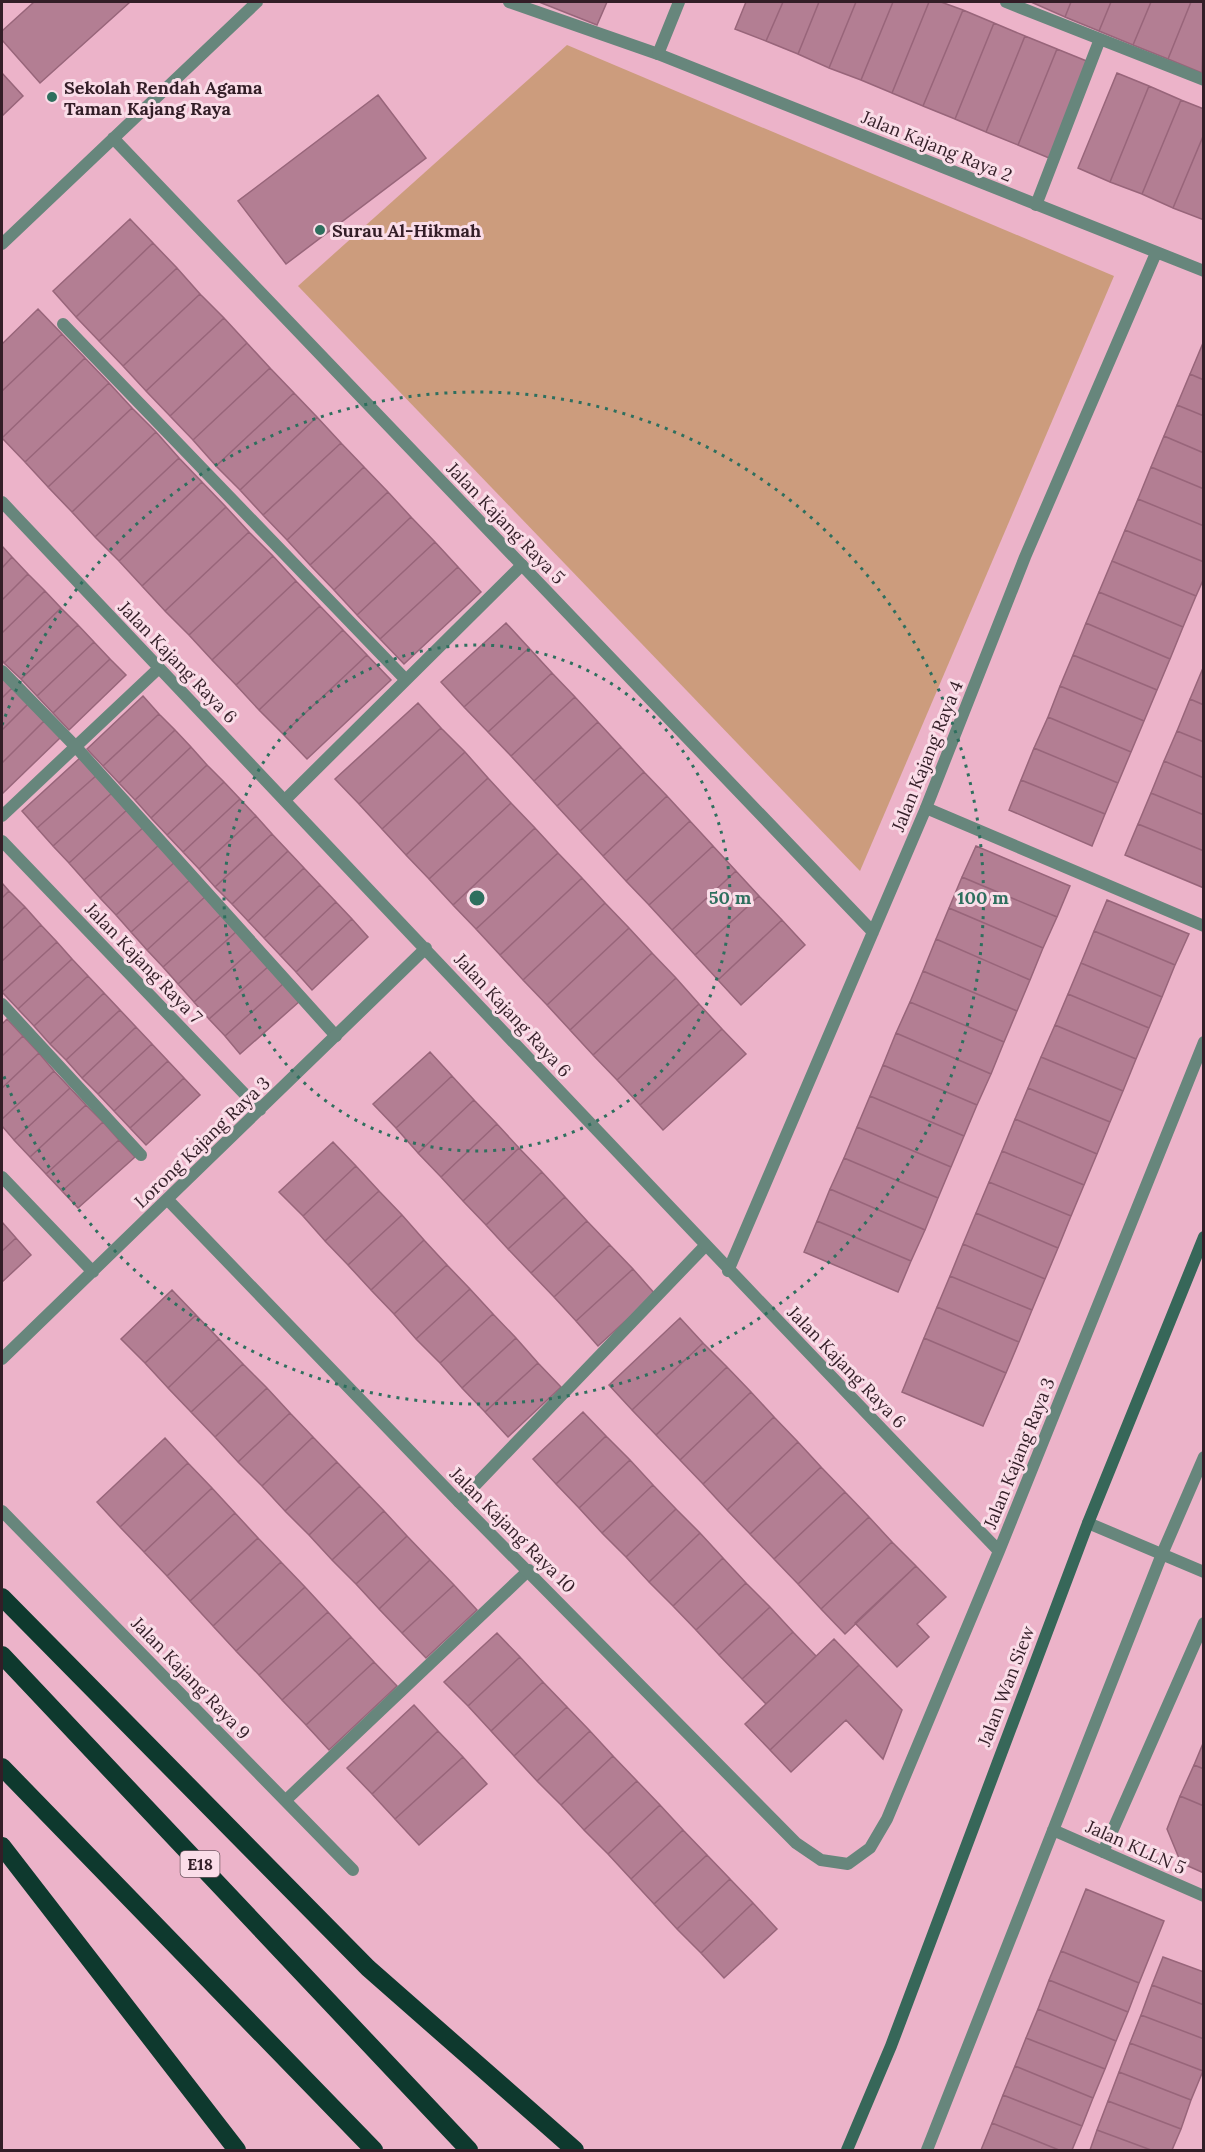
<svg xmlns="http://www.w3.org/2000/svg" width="1205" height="2152" viewBox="0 0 1205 2152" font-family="Lora,serif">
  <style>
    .green { fill: #cc9c7d }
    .building { fill: #b37e93; stroke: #98657a; stroke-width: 1.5 }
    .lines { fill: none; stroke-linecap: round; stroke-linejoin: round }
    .lane { stroke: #67867c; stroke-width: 12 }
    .street { stroke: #67867c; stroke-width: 12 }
    .secondary { stroke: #376759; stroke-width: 12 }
    .highway { stroke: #0e392e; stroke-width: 18 }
    .ring { fill: none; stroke: #2e6f5e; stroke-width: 3; stroke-dasharray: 3 6 }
    .poi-dot { fill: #2e6f5e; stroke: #fadde8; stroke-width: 2 }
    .labels { text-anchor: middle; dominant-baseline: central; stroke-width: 6; stroke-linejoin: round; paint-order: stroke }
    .shield { fill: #fadde8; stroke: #6f5761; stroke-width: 1.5 }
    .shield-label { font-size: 16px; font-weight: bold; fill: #331e27 }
    .poi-label { font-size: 18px; font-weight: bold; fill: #331e27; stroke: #fadde8; text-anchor: start }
    .street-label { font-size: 18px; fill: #331e27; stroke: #fadde8 }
    .centre { fill: #2e6f5e; stroke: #fadde8; stroke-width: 3 }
    .ring-label { font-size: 18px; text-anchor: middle; font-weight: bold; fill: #2e6f5e; stroke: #fadde8; stroke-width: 6; stroke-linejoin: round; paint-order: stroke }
  </style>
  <rect width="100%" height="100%" fill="#ecb3c9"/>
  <path class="green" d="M567 45 1114 276 860 871 298 286Z"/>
  <path class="building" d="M34 2H130L40 83 2 40V31Z
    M539 2H607L597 25Z
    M746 2H783L766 41 735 29Z
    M783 2H819L798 54 766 41Z
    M819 2H856L829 68 798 54Z
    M856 2H893L861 80 829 68Z
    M893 2H929L892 93 861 80Z
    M929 2H941L963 10 923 106 892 93Z
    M1031 2H1071L1065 17Z
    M1071 2H1111L1099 31 1065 17Z
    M1111 2H1151L1133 45 1099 31Z
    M1151 2H1191L1168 59 1133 45Z
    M1191 2H1204L1202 73 1168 59Z
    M963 10 994 23 955 119 923 106Z
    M994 23 1025 36 986 132 955 119Z
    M1025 36 1057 49 1018 145 986 132Z
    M1057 49 1089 62 1049 158 1018 145Z
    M2 73 23 96 2 116Z
    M1117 73 1149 86 1110 182 1078 168Z
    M1149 86 1181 100 1142 194 1110 182Z
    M378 95 426 158 286 264 238 201Z
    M1181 100 1204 109V134L1173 208 1142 194Z
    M1204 134V220L1173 208Z
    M130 219 153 243 76 317 53 291Z
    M153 243 177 268 99 341 76 317Z
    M177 268 200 294 123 366 99 341Z
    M200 294 224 318 146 391 123 366Z
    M38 309 62 334 2 391V344Z
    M224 318 247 343 170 416 146 391Z
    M62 334 85 358 2 438V391Z
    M247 343 270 368 193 440 170 416Z
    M1203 343H1204V380L1190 374Z
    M85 358 109 383 25 462 2 438Z
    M270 368 294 393 216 466 193 440Z
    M1190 374 1204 380V416L1177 405Z
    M109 383 132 408 48 487 25 462Z
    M294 393 317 417 240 490 216 466Z
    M1177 405 1204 416V453L1164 436Z
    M132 408 156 432 72 512 48 487Z
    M317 417 341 443 263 515 240 490Z
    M156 432 179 458 95 537 72 512Z
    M1164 436 1204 453V489L1151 467Z
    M341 443 364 467 287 540 263 515Z
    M179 458 202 482 119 561 95 537Z
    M364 467 388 492 310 565 287 540Z
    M1151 467 1204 489V526L1138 499Z
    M202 482 226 507 142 586 119 561Z
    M388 492 411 517 334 590 310 565Z
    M1138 499 1204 526V562L1125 530Z
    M226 507 249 532 165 611 142 586Z
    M411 517 435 542 357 615 334 590Z
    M1125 530 1204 562V578L1196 596 1112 561Z
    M249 532 273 556 189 635 165 611Z
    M435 542 458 567 380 639 357 615Z
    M2 546 12 557 2 568Z
    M273 556 296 581 212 660 189 635Z
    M12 557 28 574 2 600V568Z
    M1112 561 1196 596 1183 627 1099 592Z
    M458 567 481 592 404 664 380 639Z
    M28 574 45 591 2 633V600Z
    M296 581 320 606 236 685 212 660Z
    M45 591 61 608 4 663 2 660V633Z
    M1099 592 1183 627 1170 659 1086 623Z
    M320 606 343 630 259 710 236 685Z
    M61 608 78 625 21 679 4 663Z
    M506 623 529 648 464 707 441 682Z
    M1086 623 1170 659 1157 690 1073 655Z
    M78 625 94 642 37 696 21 679Z
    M343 630 367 655 283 734 259 710Z
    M94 642 110 659 53 713 37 696Z
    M529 648 552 673 488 732 464 707Z
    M367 655 391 680 307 759 283 734Z
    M1073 655 1157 690 1144 721 1060 686Z
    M110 659 126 675 69 730 53 713Z
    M1203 668H1204V705L1190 699Z
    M552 673 575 697 511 756 488 732Z
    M2 677 12 688 2 698Z
    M1060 686 1144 721 1131 752 1048 717Z
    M12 688 28 704 2 730V698Z
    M143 696 159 714 103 766 87 749Z
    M575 697 598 722 534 781 511 756Z
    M1190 699 1204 705V742L1177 731Z
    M418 703 441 728 359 804 335 779Z
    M28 704 44 721 2 763V730Z
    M159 714 175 730 119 783 103 766Z
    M1048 717 1131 752 1118 783 1034 748Z
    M44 721 61 737 2 794V763Z
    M598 722 621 747 557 806 534 781Z
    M441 728 465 752 382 829 359 804Z
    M175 730 191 747 135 800 119 783Z
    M1177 731 1204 742V778L1164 761Z
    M191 747 207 765 151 818 135 800Z
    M621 747 644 772 580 831 557 806Z
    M1034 748 1118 783 1105 814 1021 780Z
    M465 752 488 778 406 855 382 829Z
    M81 757 97 775 37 828 22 811Z
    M1164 761 1204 778V815L1151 793Z
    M207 765 224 782 167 835 151 818Z
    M644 772 667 796 603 856 580 831Z
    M97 775 113 792 53 846 37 828Z
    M488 778 511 803 429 879 406 855Z
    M1021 780 1105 814 1092 846 1009 810Z
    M224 782 240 799 183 852 167 835Z
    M113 792 128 809 69 863 53 846Z
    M1151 793 1204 815V851L1138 824Z
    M667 796 690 821 626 881 603 856Z
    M240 799 256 816 199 869 183 852Z
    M511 803 535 828 453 905 429 879Z
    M128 809 144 827 84 880 69 863Z
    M256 816 272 834 215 887 199 869Z
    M690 821 713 846 649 905 626 881Z
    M1138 824 1204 851V888L1125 855Z
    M144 827 160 844 100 898 84 880Z
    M535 828 558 853 476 929 453 905Z
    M272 834 288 851 232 904 215 887Z
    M160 844 175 862 116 915 100 898Z
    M713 846 736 871 672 930 649 905Z
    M976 846 1070 886 1057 917 962 877Z
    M288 851 304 868 248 921 232 904Z
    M558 853 582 878 500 955 476 929Z
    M175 862 191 879 131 932 116 915Z
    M304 868 320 885 264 938 248 921Z
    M736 871 759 896 695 955 672 930Z
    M962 877 1057 917 1043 948 949 908Z
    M582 878 605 903 523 980 500 955Z
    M191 879 206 896 147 950 131 932Z
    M2 883 9 891 2 898Z
    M320 885 336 902 280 955 264 938Z
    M9 891 25 907 2 929V898Z
    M206 896 222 914 163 967 147 950Z
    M759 896 782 920 718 980 695 955Z
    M1107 900 1189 934 1175 965 1094 931Z
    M336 902 352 919 296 972 280 955Z
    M605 903 629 928 547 1005 523 980Z
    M25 907 41 925 2 961V929Z
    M949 908 1043 948 1030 980 936 939Z
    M222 914 237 931 178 984 163 967Z
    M352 919 368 937 312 990 296 972Z
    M782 920 805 945 741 1005 718 980Z
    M41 925 57 942 2 992V961Z
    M629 928 652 953 570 1030 547 1005Z
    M237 931 253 949 194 1002 178 984Z
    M1094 931 1175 965 1162 997 1081 963Z
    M936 939 1030 980 1017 1011 923 971Z
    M57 942 72 959 18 1009 2 992Z
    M253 949 269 966 209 1019 194 1002Z
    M652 953 676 978 593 1055 570 1030Z
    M72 959 88 976 34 1026 18 1009Z
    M1081 963 1162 997 1149 1028 1068 994Z
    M269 966 284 983 225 1036 209 1019Z
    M923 971 1017 1011 1004 1042 910 1002Z
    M88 976 104 993 50 1044 34 1026Z
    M676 978 699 1004 617 1080 593 1055Z
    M284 983 300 1001 240 1054 225 1036Z
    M104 993 120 1010 66 1060 50 1044Z
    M1068 994 1149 1028 1136 1059 1055 1025Z
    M910 1002 1004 1042 991 1074 896 1033Z
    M699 1004 722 1029 640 1105 617 1080Z
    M120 1010 136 1027 82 1078 66 1060Z
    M7 1019 23 1036 2 1056V1024Z
    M1055 1025 1136 1059 1123 1091 1041 1057Z
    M136 1027 152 1044 98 1094 82 1078Z
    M722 1029 746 1054 663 1130 640 1105Z
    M896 1033 991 1074 977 1105 883 1065Z
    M23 1036 39 1053 2 1088V1056Z
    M152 1044 168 1061 114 1111 98 1094Z
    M430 1052 452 1076 396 1128 373 1104Z
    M39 1053 54 1071 2 1119V1088Z
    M1041 1057 1123 1091 1110 1122 1028 1088Z
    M168 1061 184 1078 130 1128 114 1111Z
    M883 1065 977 1105 964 1136 870 1096Z
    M54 1071 70 1088 14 1140 2 1126V1119Z
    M452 1076 474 1100 418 1153 396 1128Z
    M184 1078 200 1095 146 1145 130 1128Z
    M70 1088 86 1105 30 1157 14 1140Z
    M1028 1088 1110 1122 1097 1154 1015 1119Z
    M870 1096 964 1136 951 1167 857 1127Z
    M474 1100 497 1124 441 1177 418 1153Z
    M86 1105 103 1122 46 1174 30 1157Z
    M1015 1119 1097 1154 1084 1185 1002 1151Z
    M103 1122 119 1140 62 1191 46 1174Z
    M497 1124 519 1148 463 1201 441 1177Z
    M857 1127 951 1167 938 1198 844 1158Z
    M119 1140 135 1157 78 1208 62 1191Z
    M333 1142 356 1166 303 1216 279 1192Z
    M519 1148 542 1172 486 1225 463 1201Z
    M1002 1151 1084 1185 1071 1216 989 1182Z
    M844 1158 938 1198 925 1230 830 1189Z
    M356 1166 379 1191 325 1241 303 1216Z
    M542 1172 565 1197 508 1249 486 1225Z
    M989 1182 1071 1216 1058 1248 976 1213Z
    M830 1189 925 1230 911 1261 817 1221Z
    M379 1191 402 1215 348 1265 325 1241Z
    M565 1197 587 1221 531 1273 508 1249Z
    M976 1213 1058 1248 1045 1279 963 1244Z
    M402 1215 424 1240 371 1290 348 1265Z
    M587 1221 610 1245 554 1297 531 1273Z
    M817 1221 911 1261 898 1292 804 1252Z
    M2 1222 16 1238 2 1251Z
    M16 1238 31 1255 2 1282V1251Z
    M424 1240 447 1265 394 1314 371 1290Z
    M963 1244 1045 1279 1032 1310 950 1276Z
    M610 1245 633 1269 576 1321 554 1297Z
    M447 1265 470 1289 416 1339 394 1314Z
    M633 1269 655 1294 598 1346 576 1321Z
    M950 1276 1032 1310 1019 1342 937 1307Z
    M470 1289 493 1314 440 1363 416 1339Z
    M172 1290 196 1315 145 1363 121 1339Z
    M937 1307 1019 1342 1006 1373 924 1338Z
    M493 1314 516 1338 462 1388 440 1363Z
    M196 1315 219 1339 168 1388 145 1363Z
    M680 1318 703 1343 632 1410 609 1385Z
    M516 1338 538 1363 485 1412 462 1388Z
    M924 1338 1006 1373 983 1426 902 1392Z
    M219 1339 243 1364 191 1412 168 1388Z
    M703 1343 727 1367 656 1435 632 1410Z
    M538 1363 561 1387 508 1437 485 1412Z
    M243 1364 267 1388 215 1437 191 1412Z
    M727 1367 751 1392 680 1460 656 1435Z
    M267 1388 290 1413 238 1462 215 1437Z
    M751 1392 774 1417 703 1484 680 1460Z
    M583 1412 606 1436 556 1484 533 1459Z
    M290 1413 313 1437 262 1486 238 1462Z
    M774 1417 798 1442 727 1510 703 1484Z
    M606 1436 630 1460 579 1508 556 1484Z
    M313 1437 337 1462 285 1511 262 1486Z
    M165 1438 188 1463 120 1527 97 1502Z
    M798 1442 821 1467 750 1534 727 1510Z
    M630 1460 653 1485 602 1533 579 1508Z
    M337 1462 360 1486 309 1535 285 1511Z
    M188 1463 212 1488 144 1552 120 1527Z
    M821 1467 845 1492 774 1559 750 1534Z
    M653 1485 676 1509 626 1557 602 1533Z
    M360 1486 384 1511 332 1560 309 1535Z
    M212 1488 235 1513 167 1576 144 1552Z
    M845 1492 869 1517 798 1584 774 1559Z
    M676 1509 700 1533 649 1582 626 1557Z
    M384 1511 407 1536 356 1584 332 1560Z
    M235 1513 258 1538 190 1601 167 1576Z
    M869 1517 892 1542 821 1609 798 1584Z
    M700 1533 723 1558 673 1606 649 1582Z
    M407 1536 430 1560 379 1609 356 1584Z
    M258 1538 281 1562 213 1626 190 1601Z
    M892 1542 916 1566 845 1634 821 1609Z
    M723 1558 746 1583 696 1630 673 1606Z
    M430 1560 454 1585 402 1633 379 1609Z
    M281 1562 305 1587 236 1651 213 1626Z
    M916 1566 946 1597 917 1624 929 1637 897 1667 855 1623Z
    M746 1583 770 1607 719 1655 696 1630Z
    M454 1585 477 1610 426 1658 402 1633Z
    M305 1587 328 1612 259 1675 236 1651Z
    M770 1607 793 1632 742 1679 719 1655Z
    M328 1612 351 1637 282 1700 259 1675Z
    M793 1632 816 1656 766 1704 742 1679Z
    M497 1633 520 1657 468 1706 444 1682Z
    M351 1637 374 1662 306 1725 282 1700Z
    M834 1639 859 1665 770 1750 745 1724Z
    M520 1657 543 1682 491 1731 468 1706Z
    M374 1662 397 1686 329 1750 306 1725Z
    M859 1665 902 1710 883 1759 846 1720 791 1772 770 1750Z
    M543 1682 567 1707 514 1756 491 1731Z
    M414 1705 438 1731 372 1794 347 1768Z
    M567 1707 590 1731 537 1781 514 1756Z
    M438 1731 463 1757 395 1819 372 1794Z
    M590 1731 613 1756 561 1805 537 1781Z
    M1204 1741V1769L1194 1765Z
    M613 1756 637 1781 584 1830 561 1805Z
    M463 1757 487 1784 419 1845 395 1819Z
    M1194 1765 1204 1769V1806L1180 1796Z
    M637 1781 660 1805 608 1854 584 1830Z
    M1180 1796 1204 1806V1873L1181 1863 1167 1829Z
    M660 1805 683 1830 631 1879 608 1854Z
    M683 1830 707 1855 654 1904 631 1879Z
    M707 1855 730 1879 677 1929 654 1904Z
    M730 1879 753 1903 701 1953 677 1929Z
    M1086 1889 1164 1921 1139 1983 1061 1951Z
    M753 1903 777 1929 724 1978 701 1953Z
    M1061 1951 1139 1983 1128 2012 1049 1980Z
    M1163 1957 1204 1972V2005L1152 1985Z
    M1049 1980 1128 2012 1116 2041 1038 2009Z
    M1152 1985 1204 2005V2039L1141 2015Z
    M1038 2009 1116 2041 1105 2069 1026 2038Z
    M1141 2015 1204 2039 1203 2071 1130 2043Z
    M1026 2038 1105 2069 1093 2098 1015 2066Z
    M1130 2043 1203 2071 1191 2100 1119 2072Z
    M1015 2066 1093 2098 1082 2126 1003 2095Z
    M1119 2072 1191 2100 1181 2129 1108 2101Z
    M1003 2095 1082 2126 1072 2150H1059L992 2123Z
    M1108 2101 1181 2129 1172 2150H1151L1097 2130Z
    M992 2123 1059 2150H981Z
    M1097 2130 1151 2150H1090Z"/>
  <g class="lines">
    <path class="lane" d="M509 2 658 54
      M1006 2 1204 80
      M1036 205 1100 39
      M63 324 406 680
      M2 671 76 747 336 1036
      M285 800 522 565
      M926 808 1204 926
      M2 816 159 668
      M2 1004 141 1155
      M459 1502 705 1246
      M286 1800 529 1570"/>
    <path class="street" d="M679 2 658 54 1204 271
      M113 138 873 932
      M2 244 257 2
      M2 502C334 852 664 1204 999 1551
      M2 841 260 1110
      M2 1177 93 1272
      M168 1200 459 1502 796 1843 821 1860 848 1864 870 1848 887 1819 999 1551 1204 1042
      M728 1271 926 808 1025 557 1156 253
      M2 1359 426 948
      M2 1511 353 1870
      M1088 1523 1204 1572
      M1053 1830 1204 1896
      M1103 1852 1204 1623
      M927 2150 1162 1554 1204 1457"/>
    <path class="secondary" d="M847 2150 891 2046 1088 1523 1204 1237"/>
    <path class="highway" d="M2 1597 368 1968 575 2150
      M2 1655 469 2150
      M2 1767 374 2150
      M2 1846 237 2150"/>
  </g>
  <g class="ring">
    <circle cx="477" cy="898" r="253"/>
    <path d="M2 725A506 506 0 1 1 2 1071"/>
  </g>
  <g class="poi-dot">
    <circle cx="52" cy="97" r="6"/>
    <circle cx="320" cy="230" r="6"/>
  </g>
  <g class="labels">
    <rect class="shield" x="180.5" y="1851" width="39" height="26" rx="4.5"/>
    <g class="shield-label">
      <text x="200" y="1864">E18</text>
    </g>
    <g class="poi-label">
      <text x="64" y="87">Sekolah Rendah Agama<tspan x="64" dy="21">Taman Kajang Raya</tspan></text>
      <text x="332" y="230">Surau Al-Hikmah</text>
    </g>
    <g class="street-label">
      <text transform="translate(937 146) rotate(22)">Jalan Kajang Raya 2</text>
      <text transform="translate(506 523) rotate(46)">Jalan Kajang Raya 5</text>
      <text transform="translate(178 662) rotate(46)">Jalan Kajang Raya 6</text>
      <text transform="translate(927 756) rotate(-68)">Jalan Kajang Raya 4</text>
      <text transform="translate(144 963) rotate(46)">Jalan Kajang Raya 7</text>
      <text transform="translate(513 1015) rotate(47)">Jalan Kajang Raya 6</text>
      <text transform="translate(202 1142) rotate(-44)">Lorong Kajang Raya 3</text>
      <text transform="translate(847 1367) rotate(46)">Jalan Kajang Raya 6</text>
      <text transform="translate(1019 1453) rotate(-68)">Jalan Kajang Raya 3</text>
      <text transform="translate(513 1530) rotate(45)">Jalan Kajang Raya 10</text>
      <text transform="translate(191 1678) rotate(46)">Jalan Kajang Raya 9</text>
      <text transform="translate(1006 1686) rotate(-69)">Jalan Wan Siew</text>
      <text transform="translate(1136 1847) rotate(24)">Jalan KLLN 5</text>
    </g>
  </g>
  <circle cx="477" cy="898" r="9" class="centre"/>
  <g class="ring-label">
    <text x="730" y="904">50 m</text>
    <text x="983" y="904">100 m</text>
  </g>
  <rect width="1205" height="2152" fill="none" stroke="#331e27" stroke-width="6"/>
</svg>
